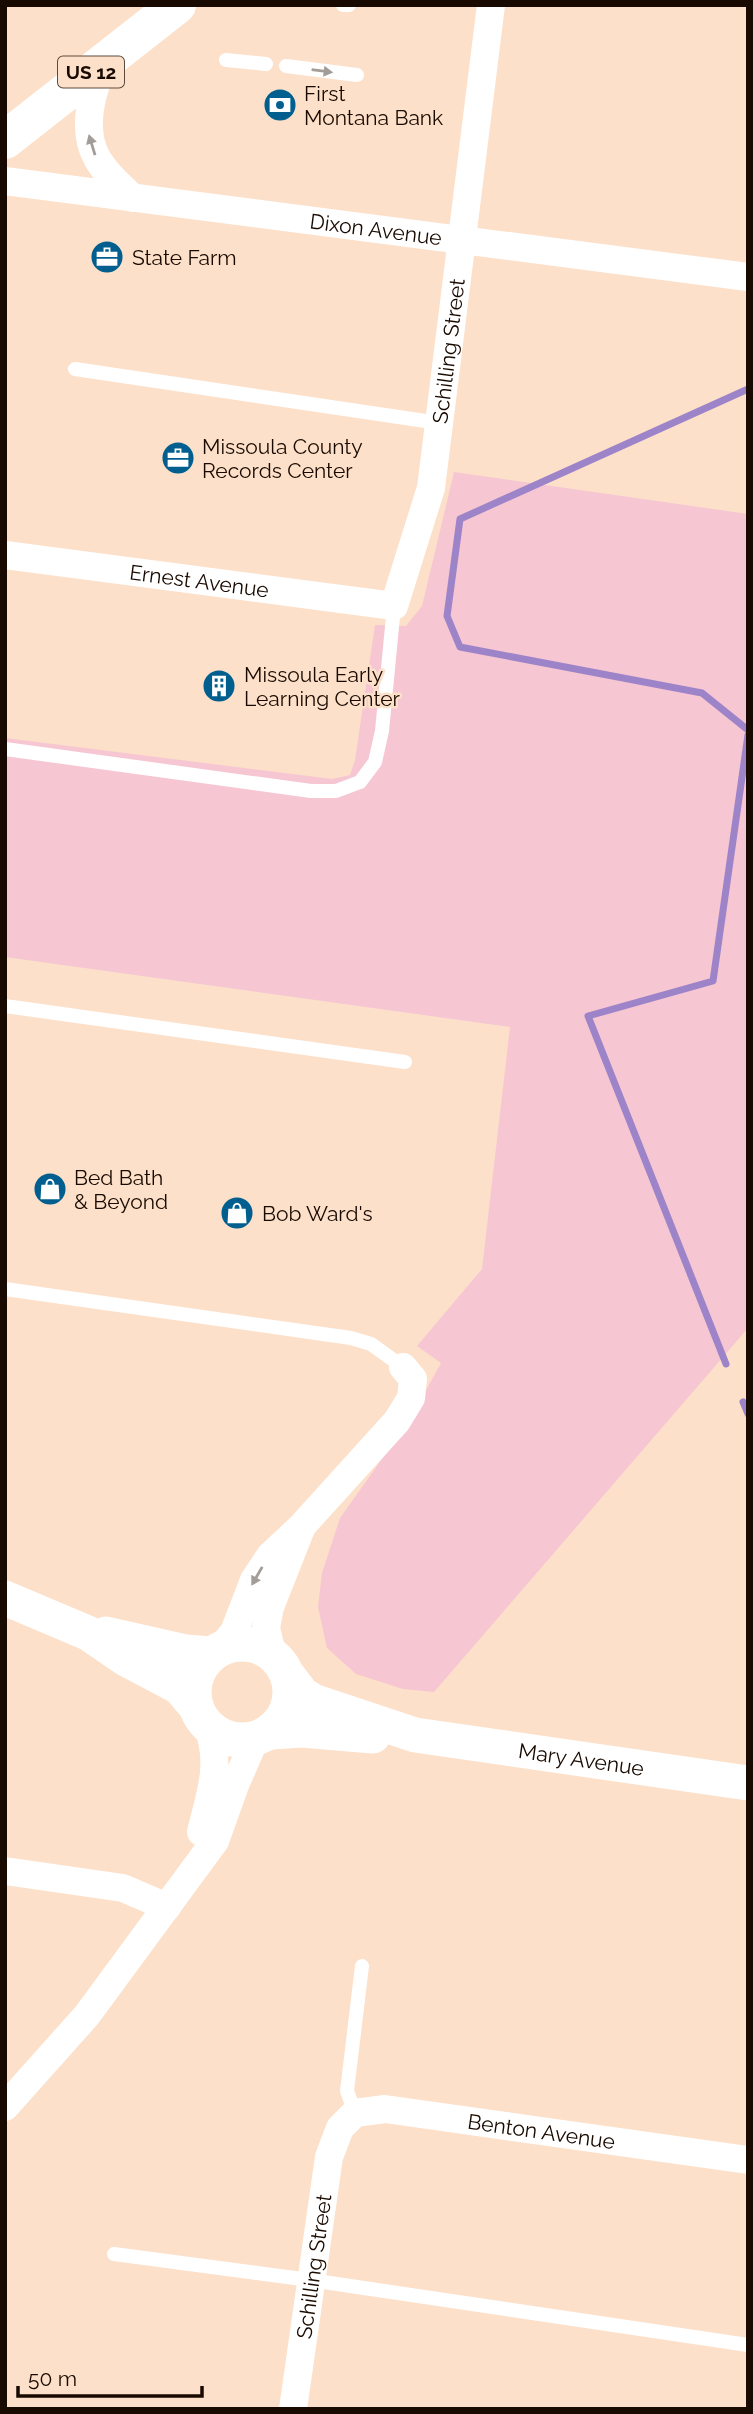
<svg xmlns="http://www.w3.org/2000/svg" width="753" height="2414" viewBox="0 0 753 2414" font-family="Raleway,sans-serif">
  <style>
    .green { fill: #f6c6d3 }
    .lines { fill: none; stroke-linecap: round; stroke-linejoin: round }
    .stream { stroke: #9d84c9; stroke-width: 7 }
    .service { stroke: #fff; stroke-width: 14 }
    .minor { stroke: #fff; stroke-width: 28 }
    .tertiary { stroke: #fff; stroke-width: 35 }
    .trunk { stroke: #fff; stroke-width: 38 }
    .oneway { fill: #a39d99 }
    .labels { text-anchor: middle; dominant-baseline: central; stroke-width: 5; stroke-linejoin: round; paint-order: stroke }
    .shield { fill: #fce0c9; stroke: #5d4a3d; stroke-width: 2 }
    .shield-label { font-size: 19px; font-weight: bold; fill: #190a01 }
    .poi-label { font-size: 21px; fill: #190a01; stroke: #fce0c9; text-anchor: start }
    .street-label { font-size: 21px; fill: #190a01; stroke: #fce0c9 }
  </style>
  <rect width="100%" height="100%" fill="#fce0c9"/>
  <path class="green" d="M454 472 748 514V1328L434 1692 403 1689 356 1674 327 1648 318 1607 322 1573 340 1518 409 1421 441 1363 417 1346 482 1269 510 1027 5 957V738L332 779 350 775 355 760 375 625 406 626 422 606Z"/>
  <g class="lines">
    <path class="stream" d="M748 389 460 519 447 616 460 647 702 693 748 730
      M726 1364 588 1016 713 981 748 735
      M743 1402 748 1414"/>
    <path class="service" d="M343 5H349
      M226 60 266 64
      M286 66 357 75
      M75 369 439 423
      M5 749 311 791H336L360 782 375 762 382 731 394 606
      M5 1006 405 1062
      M5 1289 351 1338 371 1344 403 1367
      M355 2113 347 2091 362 1966
      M114 2254 310 2280 748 2345"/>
    <g class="minor">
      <path d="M106 63C97 80 93 90 90 109 84 153 102 169 133 198"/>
      <path id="s1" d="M5 181 748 277"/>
      <path id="s2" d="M5 555 394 606 431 488 491 5"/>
      <path d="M220 1649 234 1632 254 1580 270 1556 302 1526 397 1421 411 1398 413 1379 403 1367"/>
      <path d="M272 1654 266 1628 270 1607 300 1531"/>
      <path d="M201 1832C210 1796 222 1763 208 1728"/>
      <path d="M5 1871 123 1888 167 1907"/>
      <path d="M5 2107 87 2015 215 1841 235 1785 255 1739"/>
      <path id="s3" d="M293 2409 329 2157 340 2128 355 2113 385 2109 748 2160"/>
    </g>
    <g class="tertiary">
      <path d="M5 1598 88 1633 126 1659 179 1687 196 1707"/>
      <path d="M106 1634 186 1652 212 1654"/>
      <circle cx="242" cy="1692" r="48"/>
      <path id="s4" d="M289 1677 302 1694 313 1701 415 1735 748 1783"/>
      <path d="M271 1732 302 1730 373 1736"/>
    </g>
    <path class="trunk" d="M5 140 177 5"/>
  </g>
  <defs><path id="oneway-solid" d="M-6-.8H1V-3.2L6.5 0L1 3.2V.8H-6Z" transform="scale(1.75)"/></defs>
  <g class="oneway">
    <use href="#oneway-solid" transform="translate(322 71) rotate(7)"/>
    <use href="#oneway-solid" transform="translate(92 145) rotate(-107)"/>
    <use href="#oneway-solid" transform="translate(257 1576) rotate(120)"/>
  </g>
  <defs>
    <symbol id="bank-disc" viewBox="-11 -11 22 22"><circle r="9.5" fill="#005f8f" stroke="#fce0c9"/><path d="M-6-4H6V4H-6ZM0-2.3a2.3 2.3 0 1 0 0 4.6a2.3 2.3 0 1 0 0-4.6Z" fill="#fff"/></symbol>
    <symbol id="office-disc" viewBox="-11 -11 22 22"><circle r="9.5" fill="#005f8f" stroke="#fce0c9"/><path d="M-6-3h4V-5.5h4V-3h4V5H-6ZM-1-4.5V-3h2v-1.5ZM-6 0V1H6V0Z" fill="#fff"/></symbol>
    <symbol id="building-disc" viewBox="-11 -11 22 22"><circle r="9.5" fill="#005f8f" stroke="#fce0c9"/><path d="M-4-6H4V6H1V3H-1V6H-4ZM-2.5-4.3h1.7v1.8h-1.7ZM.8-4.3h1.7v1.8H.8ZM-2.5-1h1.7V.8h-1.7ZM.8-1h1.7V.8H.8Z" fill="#fff"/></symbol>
    <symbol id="shop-disc" viewBox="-11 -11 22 22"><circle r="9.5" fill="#005f8f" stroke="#fce0c9"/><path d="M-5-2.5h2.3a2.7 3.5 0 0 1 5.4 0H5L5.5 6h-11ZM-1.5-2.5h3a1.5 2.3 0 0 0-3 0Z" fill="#fff"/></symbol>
  </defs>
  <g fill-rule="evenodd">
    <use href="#bank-disc" x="261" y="86" width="38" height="38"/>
    <use href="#office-disc" x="88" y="238" width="38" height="38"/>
    <use href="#office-disc" x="159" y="439" width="38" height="38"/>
    <use href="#building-disc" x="200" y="667" width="38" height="38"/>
    <use href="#shop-disc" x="31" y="1170" width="38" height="38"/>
    <use href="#shop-disc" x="218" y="1194" width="38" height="38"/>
  </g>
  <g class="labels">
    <rect class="shield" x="58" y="56.5" width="66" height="31" rx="5"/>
    <g class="shield-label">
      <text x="91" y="72">US 12</text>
    </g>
    <g class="poi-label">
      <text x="304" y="93">First<tspan x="304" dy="24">Montana Bank</tspan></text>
      <text x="132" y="257">State Farm</text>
      <text x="202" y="446">Missoula County<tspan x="202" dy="24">Records Center</tspan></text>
      <text x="244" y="674">Missoula Early<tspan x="244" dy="24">Learning Center</tspan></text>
      <text x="74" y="1177">Bed Bath<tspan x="74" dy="24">&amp; Beyond</tspan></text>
      <text x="262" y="1213">Bob Ward's</text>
    </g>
    <g class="street-label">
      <text stroke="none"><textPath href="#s1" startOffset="374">Dixon Avenue</textPath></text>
      <text stroke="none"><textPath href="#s2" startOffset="654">Schilling Street</textPath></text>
      <text stroke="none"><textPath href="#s2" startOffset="196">Ernest Avenue</textPath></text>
      <text stroke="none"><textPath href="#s4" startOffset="310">Mary Avenue</textPath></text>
      <text stroke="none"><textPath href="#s3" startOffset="495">Benton Avenue</textPath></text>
      <text stroke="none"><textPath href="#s3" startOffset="144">Schilling Street</textPath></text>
    </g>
  </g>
  <rect width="753" height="2414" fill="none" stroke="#190a01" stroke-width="14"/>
  <path d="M18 2386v10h184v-10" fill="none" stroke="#190a01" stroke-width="3.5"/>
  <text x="28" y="2386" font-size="21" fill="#190a01" stroke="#fce0c9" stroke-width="5" paint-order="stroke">50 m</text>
</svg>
